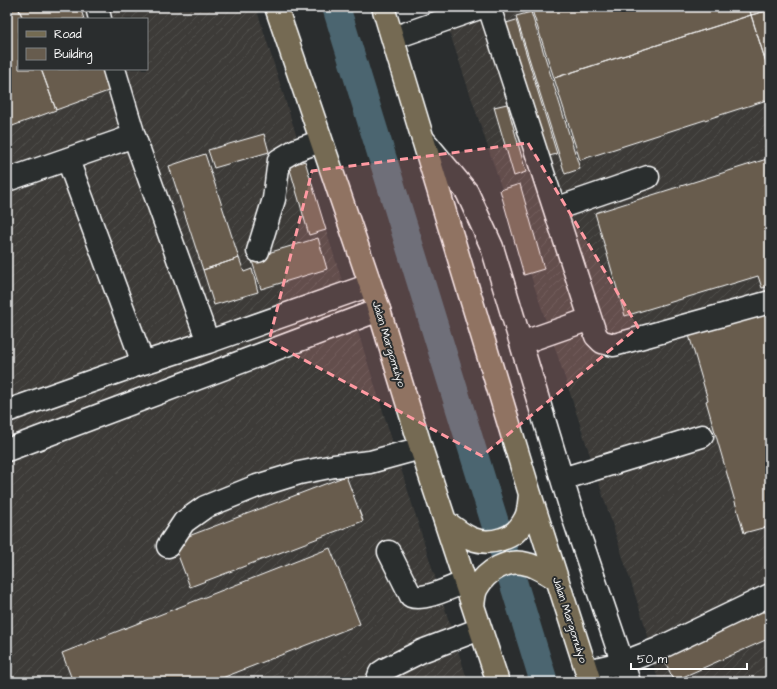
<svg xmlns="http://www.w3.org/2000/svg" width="777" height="689" viewBox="0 0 777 689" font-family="'Architects Daughter',sans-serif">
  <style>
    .industrial { fill: url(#industrial-furrows); fill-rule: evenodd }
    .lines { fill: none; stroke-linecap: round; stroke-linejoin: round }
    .river { stroke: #4b656f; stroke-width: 28 }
    .building { fill: #675c4e; stroke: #fff }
    .minor-casing { stroke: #fff; stroke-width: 25 }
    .major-casing { stroke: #fff; stroke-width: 25 }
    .minor { stroke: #2a2d2e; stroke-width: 22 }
    .major { stroke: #746b52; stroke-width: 22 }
    .marked { fill: #ff9aa2; fill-opacity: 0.2; stroke: #ff9aa2; stroke-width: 3; stroke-dasharray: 8 5; stroke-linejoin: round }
    .labels { text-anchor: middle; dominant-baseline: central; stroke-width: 4; stroke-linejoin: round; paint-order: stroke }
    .street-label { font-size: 11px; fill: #fff; stroke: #2a2d2e }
  </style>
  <defs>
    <pattern id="industrial-furrows" width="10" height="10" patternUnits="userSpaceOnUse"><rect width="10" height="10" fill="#3c3b38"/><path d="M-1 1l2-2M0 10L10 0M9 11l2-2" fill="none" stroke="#504f4c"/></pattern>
  </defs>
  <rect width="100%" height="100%" fill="#2a2d2e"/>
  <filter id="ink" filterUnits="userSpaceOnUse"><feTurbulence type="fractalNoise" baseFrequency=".025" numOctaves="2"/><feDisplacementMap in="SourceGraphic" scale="8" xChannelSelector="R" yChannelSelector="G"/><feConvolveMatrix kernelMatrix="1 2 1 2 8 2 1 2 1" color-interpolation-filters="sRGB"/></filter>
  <g filter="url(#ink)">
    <path class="industrial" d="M7 7H256L468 682H7ZM19 19H147V69H19Z
      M441 7H770V682H659L653 663 647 632 566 381Z"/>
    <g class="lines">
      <path class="river" d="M336 7 544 682"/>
    </g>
    <path class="building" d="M7 7H18L23 19H19V69H41L56 110 7 128Z
      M18 7H80L84 19H23Z
      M531 7H749L751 15 554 78Z
      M749 7H770V10L751 15Z
      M770 10V75L751 15Z
      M531 12 580 169 565 174 516 16Z
      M751 15 770 75V99L580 160 554 78Z
      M516 20 557 154 545 157 503 24Z
      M41 69H103L111 90 56 110Z
      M507 104 526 172 514 176 494 107Z
      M264 134 269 152 214 168 208 150Z
      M205 154 239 258 203 270 169 166Z
      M770 158V286L762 288 758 276 625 316 595 213Z
      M305 161 326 230 309 235 289 166Z
      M520 184 544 269 524 275 500 190Z
      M318 238 327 269 261 289 251 258Z
      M239 258 244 272 252 269 258 292 214 305 203 270Z
      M770 310V526L744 533 706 401 708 400 689 335Z
      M346 476 363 521 190 587 173 542Z
      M330 548 360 624 212 682H73L62 653Z
      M770 607V638L674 681 662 655Z"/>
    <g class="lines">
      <defs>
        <path id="minor" d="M97 7 100 19
          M489 7 596 336 602 342 614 345 770 302
          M393 38 482 7
          M114 69 134 136
          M423 139 467 192 492 247 574 519 629 682
          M68 160 143 363
          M7 180 134 136 208 342 370 285
          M555 209 648 177
          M258 251 274 199 279 160 296 150 321 141
          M521 343 590 319
          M7 411 143 363 208 342
          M7 450 379 310
          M562 479 702 436
          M168 546 184 522 205 507 257 486 299 473 334 466 370 462 421 448
          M389 552 411 596C424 601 452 587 465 582
          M587 671 622 663 658 649 770 595
          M377 682 380 673 386 669 422 651 480 629"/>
        <path id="major" d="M276 7 379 310 421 448 498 682
          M383 7 530 494 590 682
          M445 521C464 536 478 547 502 539 513 536 520 529 525 519 529 512 529 502 530 494
          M473 606C474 600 474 593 477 588 486 571 508 558 527 564 537 566 547 574 557 579"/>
      </defs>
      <use href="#minor" class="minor-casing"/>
      <use href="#major" class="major-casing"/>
      <use href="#minor" class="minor"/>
      <use href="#major" class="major"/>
    </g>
  </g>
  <path class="marked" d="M528 143 638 327 482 456 269 341 312 171Z"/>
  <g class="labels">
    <g class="street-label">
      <text transform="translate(389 344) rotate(73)">Jalan Margomulyo</text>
      <text transform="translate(570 620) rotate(72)">Jalan Margomulyo</text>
    </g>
  </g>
  <rect width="777" height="689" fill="none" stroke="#2a2d2e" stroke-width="24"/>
  <rect x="12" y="12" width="753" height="665" fill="none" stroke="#fff" stroke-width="1.5" filter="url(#ink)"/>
  <rect x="18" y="18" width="130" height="52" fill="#2a2d2e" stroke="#7f8182"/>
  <rect x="26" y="31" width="20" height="6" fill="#746b52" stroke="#7f8182"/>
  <text x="54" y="38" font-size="12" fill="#ffffff">Road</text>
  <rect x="26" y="48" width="20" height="12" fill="#675c4e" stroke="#7f8182"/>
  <text x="54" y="58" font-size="12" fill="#ffffff">Building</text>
  <path d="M631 663v6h116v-6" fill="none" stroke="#ffffff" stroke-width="2"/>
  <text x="637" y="663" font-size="12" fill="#ffffff" stroke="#2a2d2e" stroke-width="3" paint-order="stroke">50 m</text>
</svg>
